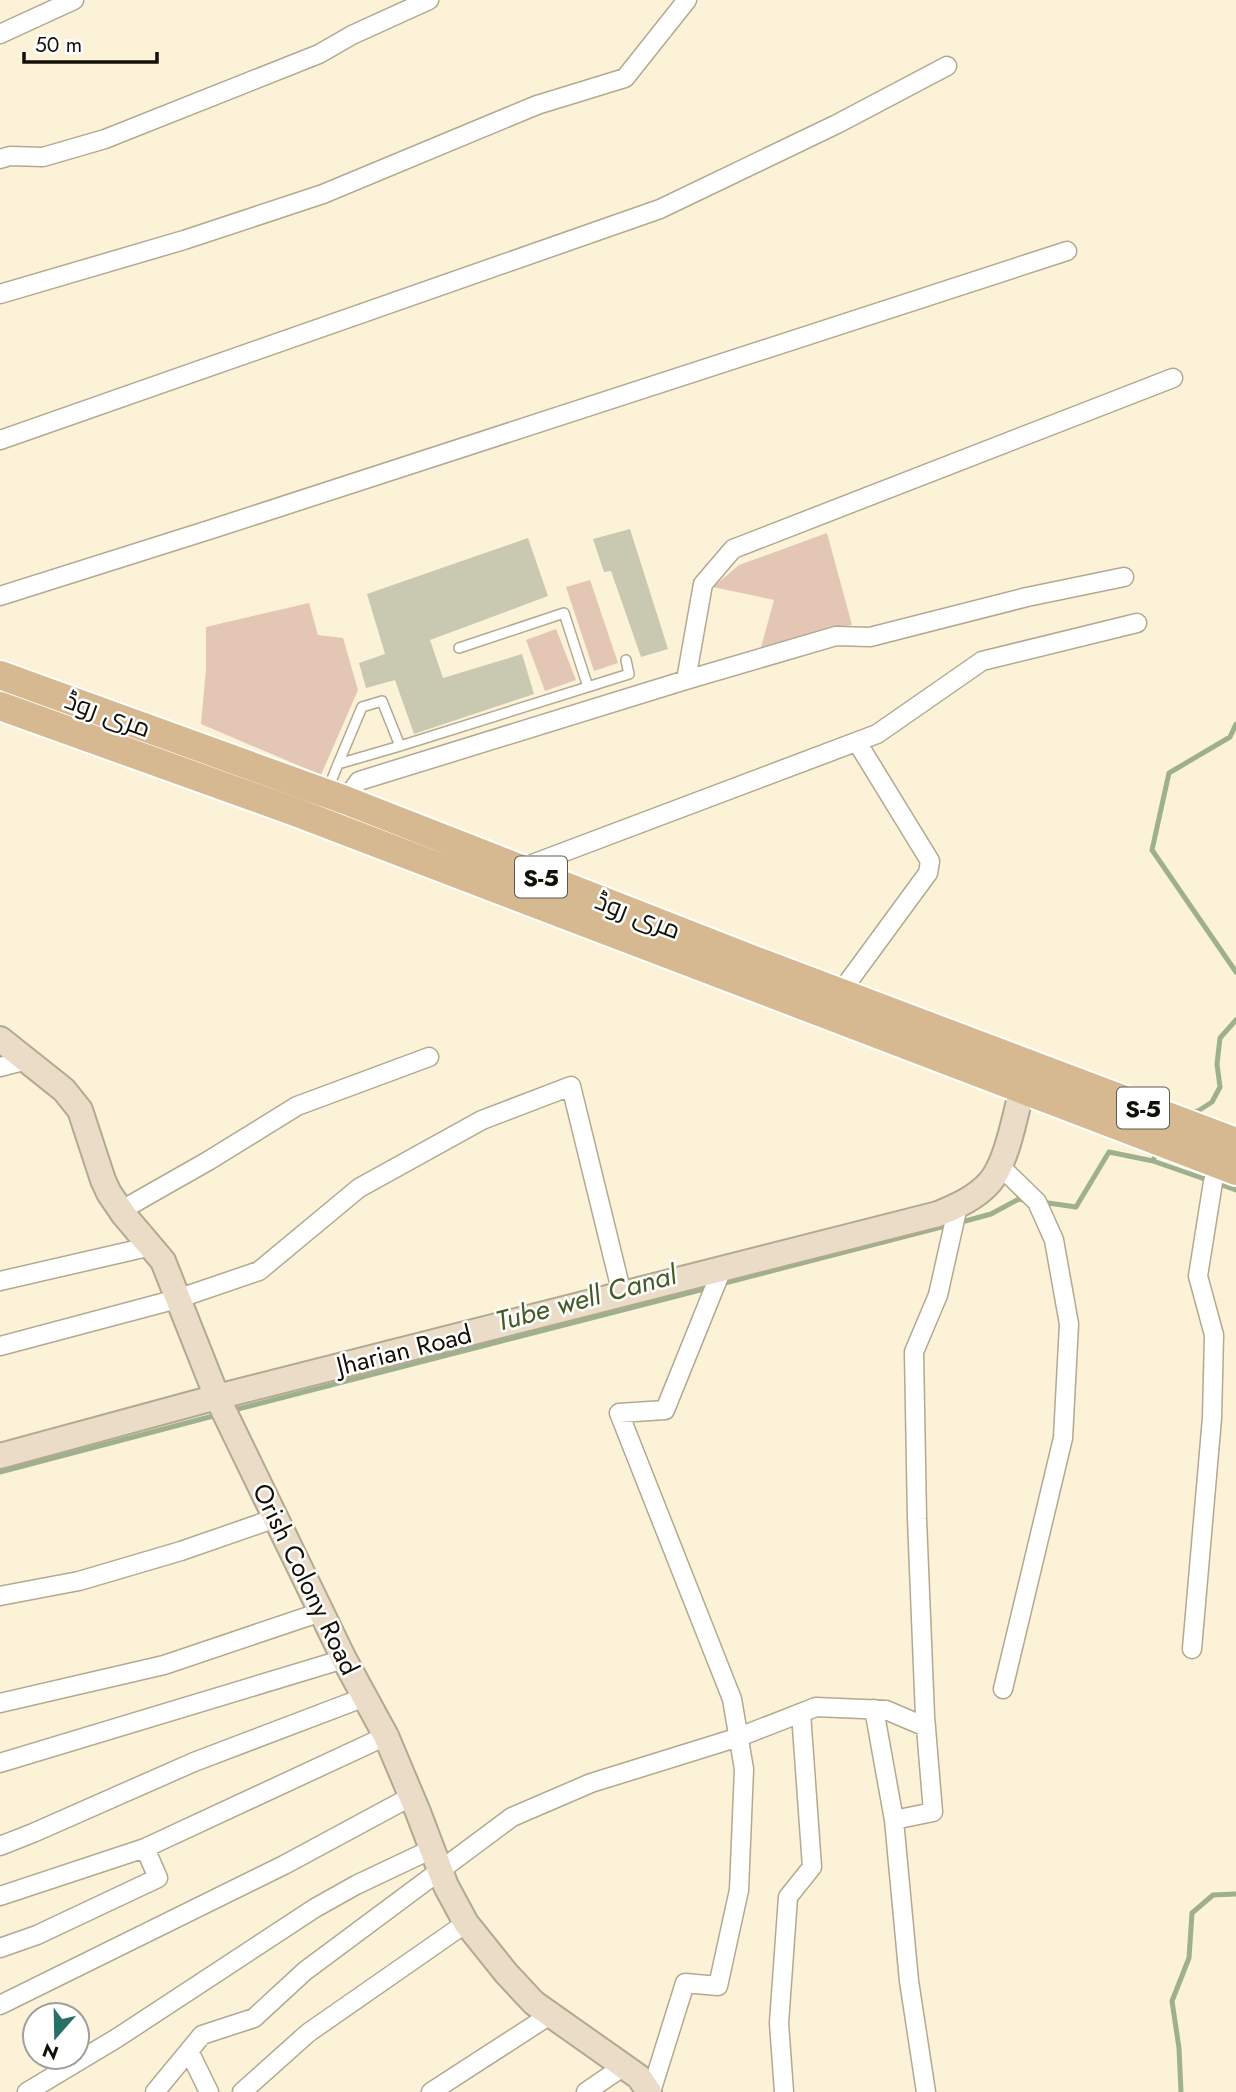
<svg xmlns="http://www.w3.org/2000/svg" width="1236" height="2092" viewBox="0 0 1236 2092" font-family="Jost,Cairo,sans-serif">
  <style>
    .green { fill: #e3c6b4 }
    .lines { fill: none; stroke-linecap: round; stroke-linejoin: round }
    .stream { stroke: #9fb08d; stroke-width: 5 }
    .building { fill: #c8c9b0 }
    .lane-casing { stroke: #b1a990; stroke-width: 12 }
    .street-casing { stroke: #b1a990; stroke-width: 21 }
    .secondary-casing { stroke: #b1a990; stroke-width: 28 }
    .primary-casing { stroke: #fff; stroke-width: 32 }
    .lane { stroke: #fff; stroke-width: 9 }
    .street { stroke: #fff; stroke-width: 18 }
    .secondary { stroke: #ebdcc8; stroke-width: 24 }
    .primary { stroke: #d7b991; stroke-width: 28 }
    .labels { text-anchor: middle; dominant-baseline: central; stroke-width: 5; stroke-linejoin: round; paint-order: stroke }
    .shield { fill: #fff; stroke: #5a5852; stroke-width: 2 }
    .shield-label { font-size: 24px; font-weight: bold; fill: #131008 }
    .street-label { font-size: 26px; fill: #131008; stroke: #fff }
    .water-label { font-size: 28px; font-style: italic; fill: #445b26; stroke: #fff }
  </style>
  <rect width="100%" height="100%" fill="#fbf2d8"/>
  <path class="green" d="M827 533 852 625 822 630 760 651 774 600 713 587 739 565Z
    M590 580 618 663 594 671 566 587Z
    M309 603 318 635 343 638 358 690 321 775 201 724 206 669V627Z
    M556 629 576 680 545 691 526 640Z"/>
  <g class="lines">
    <path class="stream" d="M1236 724 1230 737 1169 773 1152 850 1236 972
      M1189 1113 1198 1111 1212 1102 1220 1087 1217 1064 1220 1038 1236 1020
      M1154 1158 1153 1161 1236 1190
      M1041 1202 1076 1207 1109 1152 1153 1161
      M958 1223 991 1214 1019 1199 1028 1201
      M721 1284 949 1225
      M230 1411 708 1288
      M0 1472 217 1415
      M1181 2092 1179 2048 1172 2001 1189 1958 1192 1913 1213 1895 1236 1894"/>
  </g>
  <path class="building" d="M630 529 668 649 641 657 611 571 604 572 593 539Z
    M528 538 548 596 430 640 443 678 522 654 534 694 414 734 395 680 366 688 359 663 385 654 367 594Z"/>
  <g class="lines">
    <defs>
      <path id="lane" d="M459 648 564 613 588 687
        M338 764 362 707 382 701 400 746
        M328 789 338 764 400 746 629 674 626 660"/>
      <path id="street" d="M0 34 74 0
        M0 159 10 156 43 157 105 139 319 54 352 35 429 0
        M0 294 184 240 323 194 537 105 625 78 687 0
        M0 440 660 209 837 124 947 66
        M0 596 212 529 1067 251
        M686 680 703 584 733 549 1173 378
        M345 800 359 781 686 680 836 636 870 637 1027 597 1124 577
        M519 869 877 734 982 661 1137 623
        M840 993 928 873 930 861 857 742
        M0 1067 27 1060
        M1000 1166 1037 1202 1054 1240 1069 1324 1063 1438 1003 1689
        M120 1211 208 1161 297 1106 429 1057
        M0 1281 152 1246
        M0 1346 177 1299 259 1271 359 1188 482 1120 571 1086 622 1294
        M0 1596 79 1581 181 1551 276 1518
        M1192 1649 1212 1418 1214 1335 1198 1276 1213 1182 1219 1165
        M0 1703 164 1665 321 1612
        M874 1709 894 1820
        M0 1763 344 1659
        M0 1846 33 1833 194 1762 365 1697
        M0 1896 145 1848 386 1736
        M0 1948 37 1935 158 1878 145 1848
        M0 2005 284 1865 412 1796
        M189 2051 209 2092
        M27 2092 117 2038 315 1908 356 1885 432 1849
        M155 2092 202 2035 254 2018 305 1971 512 1817 591 1783 739 1737 816 1707 886 1710 926 1727
        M242 2092 308 2033 466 1923
        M431 2092 550 2015
        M586 2092 624 2066
        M651 2092 685 1983 718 1986 739 1890 744 1769 732 1699 619 1413 665 1410 722 1269
        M784 2092 779 2023 788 1897 812 1867 801 1713
        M926 2092 909 1981 894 1820 933 1812 925 1716 917 1519 914 1352 938 1295 958 1206"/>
      <path id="secondary" d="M0 1039 64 1090 80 1110 103 1180 109 1193 124 1215 163 1261 217 1397 344 1659 386 1736 418 1812 446 1886 466 1923 506 1973 534 2003 639 2077 649 2092
        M0 1456 217 1397 938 1214C957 1206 976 1198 990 1182 1007 1162 1015 1116 1022 1089"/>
      <path id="primary" d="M0 675 345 800 754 960 1236 1142
        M0 706 298 813 1236 1171"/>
    </defs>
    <use href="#lane" class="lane-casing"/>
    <use href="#street" class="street-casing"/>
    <use href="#secondary" class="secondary-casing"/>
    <use href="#primary" class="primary-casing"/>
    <use href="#lane" class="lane"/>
    <use href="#street" class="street"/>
    <use href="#secondary" class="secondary"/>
    <use href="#primary" class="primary"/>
  </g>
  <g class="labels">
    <g class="shield">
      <rect x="515" y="856.5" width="52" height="41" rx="5"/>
      <rect x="1117" y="1087.5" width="52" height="41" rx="5"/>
    </g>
    <g class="shield-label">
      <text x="541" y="877">S-5</text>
      <text x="1143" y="1108">S-5</text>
    </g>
    <g class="street-label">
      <text transform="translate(108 714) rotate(20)">مری روڈ</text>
      <text transform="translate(638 915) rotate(21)">مری روڈ</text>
      <text transform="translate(404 1350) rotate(-14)">Jharian Road</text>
      <text transform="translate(306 1579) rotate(64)">Orish Colony Road</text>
    </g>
    <g class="water-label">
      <text transform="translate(586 1298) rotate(-15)">Tube well Canal</text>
    </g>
  </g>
  <g transform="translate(56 2036) rotate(200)"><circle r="33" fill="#ffffff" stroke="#a19f9c" stroke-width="2"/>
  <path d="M0-5L12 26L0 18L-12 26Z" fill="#276f67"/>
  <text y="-10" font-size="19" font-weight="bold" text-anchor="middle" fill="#131008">N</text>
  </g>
  <path d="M24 52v10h133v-10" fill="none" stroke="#131008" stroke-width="3.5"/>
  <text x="35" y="52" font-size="21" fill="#131008" stroke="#ffffff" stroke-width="5" paint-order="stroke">50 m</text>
</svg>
